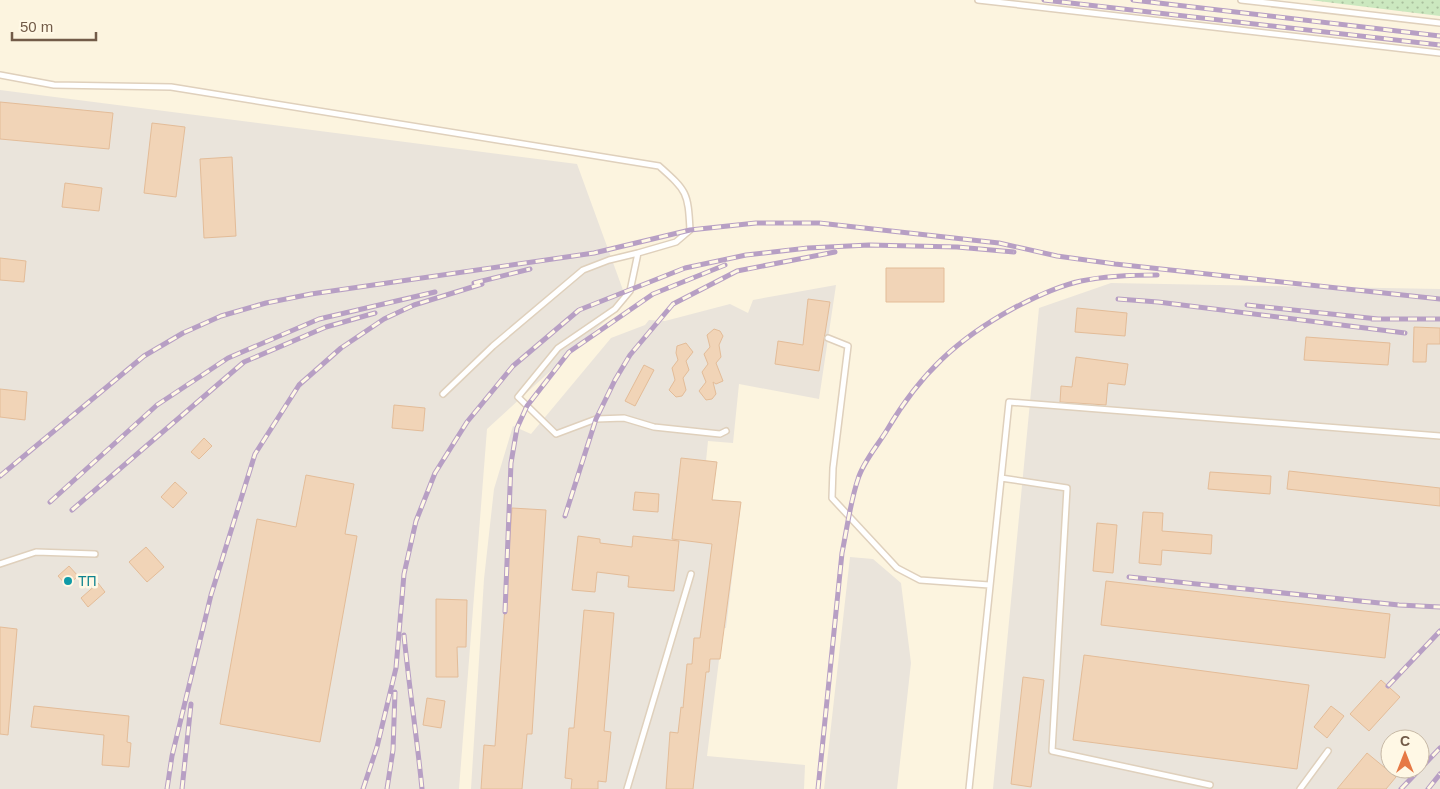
<svg xmlns="http://www.w3.org/2000/svg" width="1440" height="789" viewBox="0 0 1440 789" font-family="Helvetica,sans-serif">
  <style>
    .industrial { fill: #eae4db; fill-rule: evenodd }
    .grass { fill: url(#grass-dots) }
    .building { fill: #f1d4b7; stroke: #e3bc98 }
    .lines { fill: none; stroke-linecap: round; stroke-linejoin: round }
    .lane-casing { stroke: #dfd0bc; stroke-width: 8 }
    .lane { stroke: #fff; stroke-width: 5 }
    .rail-casing { stroke: #b79fc4; stroke-width: 5 }
    .rail { stroke: #fff8e5; stroke-width: 3; stroke-dasharray: 9; stroke-linecap: butt }
    .culture-dot { fill: #0f9aa8; stroke: #fff8e5; stroke-width: 2 }
    .labels { text-anchor: middle; dominant-baseline: central; stroke-width: 5; stroke-linejoin: round; paint-order: stroke }
    .culture-label { font-size: 14px; fill: #0d838f; stroke: #fff8e5; text-anchor: start }
  </style>
  <defs>
    <pattern id="grass-dots" width="8" height="8" patternUnits="userSpaceOnUse" patternTransform="scale(1.25)"><rect width="8" height="8" fill="#cbe8bf"/><path d="M2 2h.1M6 6h.1" fill="none" stroke="#a9bf9d" stroke-width="1.8" stroke-linecap="round"/></pattern>
  </defs>
  <rect width="100%" height="100%" fill="#fcf4df"/>
  <path class="industrial" d="M0 90 577 164 627 301 487 429 459 789H0Z
    M1111 283 1440 289V789H993L1039 308ZM1390 739H1420V769H1390Z
    M836 285 819 399 739 384 733 443 708 441 706 461 717 462 712 499 741 502 726 628H723L707 756 805 765 804 789H471L484 579 494 489 513 426 531 434 611 338 645 325 649 320 665 321 730 304 748 313 753 300Z
    M850 557 873 559 901 583 911 663 897 789H824Z"/>
  <path class="grass" d="M1310 0H1440V16Z"/>
  <path class="building" d="M0 102 113 113 109 149 0 139Z
    M152 123 185 127 176 197 144 193Z
    M232 157 236 236 204 238 200 159Z
    M65 183 102 188 99 211 62 207Z
    M0 258 26 261 24 282 0 280Z
    M886 268H944V302H886Z
    M808 299 830 302 819 371 775 364 778 341 803 345Z
    M1077 308 1127 313 1125 336 1075 332Z
    M1414 327 1440 328V344H1427L1426 362H1413Z
    M714 329 720 331 723 336 719 345 721 357 716 363 723 381 716 384 713 382 716 394 712 399 706 400 699 391 706 382 702 372 708 364 704 354 710 347 707 335Z
    M1306 337 1390 343 1388 365 1304 360Z
    M686 343 693 352 686 361 689 370 683 378 686 390 682 396 676 397 669 390 675 380 672 368 678 360 676 353 677 346Z
    M1076 357 1128 364 1125 385 1108 383 1106 405 1060 402 1061 386 1072 387Z
    M644 365 654 370 635 406 625 401Z
    M0 389 27 392 25 420 0 417Z
    M394 405 425 408 423 431 392 428Z
    M204 438 212 446 199 459 191 452Z
    M681 458 717 462 712 500 741 502 720 659H710L709 672H706L693 789H666L670 732 678 733 681 707 683 708 687 664H692L694 638H700L712 544 672 539Z
    M1289 471 1440 488V506L1287 489Z
    M1210 472 1271 476 1270 494 1208 489Z
    M306 475 354 484 345 534 357 536 320 742 220 724 257 519 296 527Z
    M175 482 187 493 173 508 161 497Z
    M635 492 659 494 658 512 633 510Z
    M512 508 546 510 532 734H527L522 789H481L484 745 495 746Z
    M1143 512 1163 513 1162 531 1212 535 1211 554 1162 550 1161 565 1139 563Z
    M1097 523 1117 525 1113 573 1093 571Z
    M578 536 600 539V543L632 547 633 536 679 541 674 591 628 587 629 576 597 572 595 592 572 590Z
    M146 547 164 567 147 582 129 562Z
    M69 566 78 576 67 586 58 576Z
    M1106 581 1390 614 1385 658 1101 625Z
    M98 583 105 592 88 607 81 598Z
    M436 599 467 600 466 647H457L458 677H436Z
    M584 610 614 613 604 731 611 732 606 782 598 781V789H571L572 779 565 778 569 728H574Z
    M0 627 17 629 8 735 0 734Z
    M1084 655 1309 685 1297 769 1073 740Z
    M1023 677 1044 680 1031 787 1011 784Z
    M1381 680 1400 697 1369 731 1350 714Z
    M427 698 445 701 441 728 423 725Z
    M34 706 129 716 127 742 131 743 129 767 102 765 104 735 31 727Z
    M1331 706 1344 716 1327 738 1314 727Z
    M1367 753 1396 777 1386 789H1337Z"/>
  <g class="lines">
    <defs>
      <path id="lane" d="M978 0 1440 53
        M1241 0 1440 23
        M0 75 54 85 171 87 659 166C687 191 688 192 690 230L676 242 638 253 630 291 615 309 558 348 518 397 556 434 596 419 624 418 654 427 720 434 726 431
        M828 338 848 346 833 468 832 498 897 568 920 580 989 585
        M443 394 493 346 583 270 609 260 638 253
        M1001 478 1067 488 1052 751 1210 785
        M0 564 36 552 95 554
        M627 789 691 574
        M969 789 1009 402 1440 436
        M1300 789 1328 751"/>
    </defs>
    <use href="#lane" class="lane-casing"/>
    <use href="#lane" class="lane"/>
    <defs>
      <path id="rail" d="M1044 0 1440 45
        M1133 0 1440 36
        M474 283 530 269
        M1118 299 1158 302 1405 333
        M1247 305 1378 319
        M1372 319H1440
        M0 476 144 356 183 333 221 316 266 303 311 294 594 253 690 230 756 223H819L999 243 1057 256 1115 264 1440 299
        M50 502 157 405 228 358 319 319 435 292
        M72 510 244 362 326 327 375 313
        M565 516 596 419 615 380 630 355 673 304 737 271 835 252
        M1129 577 1399 605 1440 607
        M505 612 511 463 517 428 527 406 569 352 653 294 725 265
        M404 635C409 687 417 737 422 789
        M1388 686 1440 631
        M1420 769 1440 748
        M167 789 172 756 211 595 255 454 299 385 341 348 384 319 414 305 482 284
        M182 789 191 704
        M363 789 377 747 396 668 404 574 416 521 435 473 467 422 513 366 579 310 685 268 746 255 808 248 869 245 957 247 1014 252
        M387 789 393 750 395 692
        M818 789 842 553C847 529 850 503 858 479 863 462 878 445 887 430 920 374 957 339 1014 308 1035 297 1058 286 1081 281 1106 276 1132 275 1157 275
        M1401 789 1420 769
        M1428 789 1440 774"/>
    </defs>
    <use href="#rail" class="rail-casing"/>
    <use href="#rail" class="rail"/>
  </g>
  <circle class="culture-dot" cx="68" cy="581" r="5"/>
  <g class="labels">
    <g class="culture-label">
      <text x="78" y="581">ТП</text>
    </g>
  </g>
  <g transform="translate(1405 754)"><circle r="24" fill="#fff8e5" stroke="#c7b9a6"/>
  <path d="M0-4L9 19L0 12L-9 19Z" fill="#e67945"/>
  <text y="-8" font-size="14" font-weight="bold" text-anchor="middle" fill="#725b48">С</text>
  </g>
  <path d="M12 32v8h84v-8" fill="none" stroke="#725b48" stroke-width="2.5"/>
  <text x="20" y="32" font-size="15" fill="#725b48" stroke="#fff8e5" stroke-width="4" paint-order="stroke">50 m</text>
</svg>
